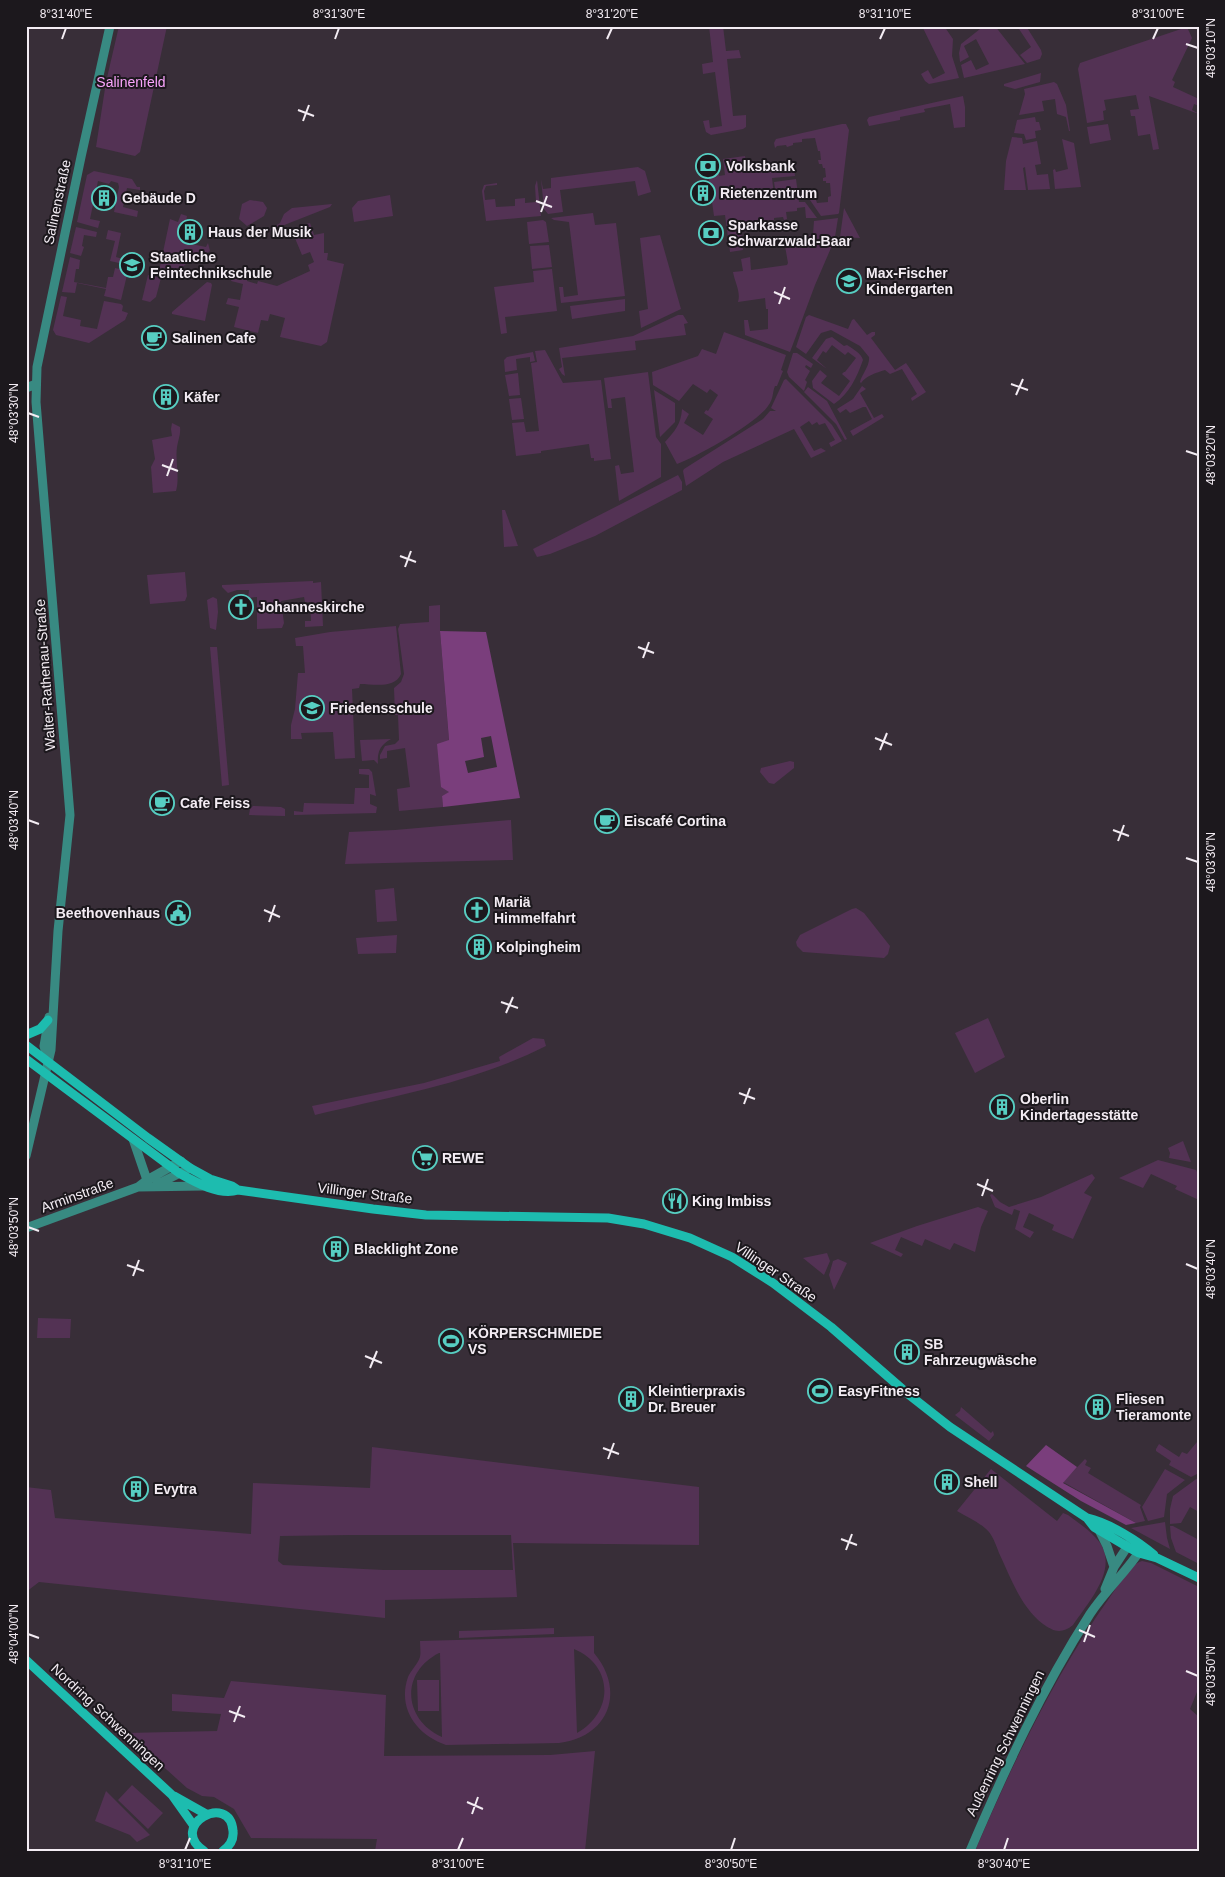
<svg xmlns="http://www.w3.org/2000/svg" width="1225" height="1877" viewBox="0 0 1225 1877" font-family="Arial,sans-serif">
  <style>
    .green { fill: #533254; fill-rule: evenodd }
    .forest { fill: #7a3e7c; fill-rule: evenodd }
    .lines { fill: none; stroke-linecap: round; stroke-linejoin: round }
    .tertiary { stroke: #388a82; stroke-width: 9 }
    .secondary { stroke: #1dbcaf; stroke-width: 9 }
    .ticks { fill: none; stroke: #f3ecf3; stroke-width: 2 }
    .labels { text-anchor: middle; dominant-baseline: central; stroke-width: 4; stroke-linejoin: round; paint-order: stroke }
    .park-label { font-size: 14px; fill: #f9a4fb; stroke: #1c181d }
    .poi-label { font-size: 14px; font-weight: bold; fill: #f3ecf3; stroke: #1c181d; text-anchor: start }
    .street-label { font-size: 14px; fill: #f3ecf3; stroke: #1c181d }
    .neatline { fill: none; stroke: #f3ecf3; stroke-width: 2 }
    .ticks-label { font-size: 12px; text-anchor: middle; fill: #f3ecf3 }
  </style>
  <rect width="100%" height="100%" fill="#382e38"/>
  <path class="green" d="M119 26H167L140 152 135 156 96 147 106 82Z
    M709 26H723L726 51 739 50 741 58 727 59 733 116 746 115V127L743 129 711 135 706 132 703 121 709 120 710 128 722 126 715 72 703 74 702 64 713 62Z
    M922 26H944L953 39 952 56 959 78 929 84 925 81 921 74 928 70 933 79 945 73Z
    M978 26H995L1025 64 964 78 961 65 971 60 976 70 989 64 976 39 964 46 969 57 960 62 959 53 961 44 980 29Z
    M1017 26H1026L1041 50 1042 54 1040 59 1027 63 1020 55 1031 47Z
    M1187 27 1192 38 1172 80 1175 82 1173 87 1199 99V106L1194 104 1192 110 1199 114 1149 96 1159 149 1153 150 1150 134 1138 136 1135 116H1131L1130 110 1139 109 1136 95 1104 100 1106 110 1103 111 1104 120 1087 123 1078 69 1080 63Z
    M1041 73 1040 82 1015 89 1004 86V84Z
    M1054 82 1057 84 1066 105 1070 131H1069L1066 117 1057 114 1055 99 1042 101 1044 111 1019 115 1025 94 1024 89Z
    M963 96 965 107V127L954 128 950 104 924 109 925 112 900 117V120L869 126 867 120 869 117Z
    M1035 117 1036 122H1039L1041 130 1035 131 1036 138 1026 140 1024 134 1014 133 1017 120Z
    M842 124H846L849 130 839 213 838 214 821 216 810 200 815 197 817 203 828 202V197L831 196 830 183H826V181H823V178L826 177 825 168H823L822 164H819L818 160H821L820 151H818L815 138 802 139V142L793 143V145L787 147 786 145 777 146 775 148 774 143 776 139Z
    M1108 124 1111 140 1090 144 1087 127Z
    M1012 137 1022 138 1023 144 1037 141 1041 164 1035 165 1037 175 1048 174 1050 189 1028 190 1025 167 1023 168 1026 190H1004L1006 161Z
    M1062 139 1074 143 1081 187 1055 189 1053 170 1055 169 1056 172 1068 169Z
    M745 156 747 169 773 166 774 170 794 168 795 176 772 178 774 195H776L774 182 796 179 799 202H805L817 218H806L805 207 797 208V211L786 212 787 219 784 220 783 217 774 218V220L765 221V224H762L761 221H747L745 229 741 230 743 250 730 252 725 215 714 216 708 173 719 171V176L725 175 723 159Z
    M638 167 645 171 651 192 638 196 635 181 560 190 563 212 548 214 544 209 541 179 543 189 551 188V178Z
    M94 171 132 179 137 187H140V190L127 188 123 207 138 211 137 217 114 212 119 187 118 183 111 181 109 184 98 181 90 219 100 221 98 228 77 222 87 175Z
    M537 180 541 216 486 221 482 191 484 185 497 183V185L486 186 484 191 485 200 495 199 496 207 515 206V199L525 198V203L536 202 535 186Z
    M390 195 393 216 354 222 352 208 358 201Z
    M250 200 263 202 267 208 264 216 247 226 239 219 242 204Z
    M332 204 330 207 264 233 280 223 284 214 292 208Z
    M844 208 860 238 840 237Z
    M593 213 595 225 616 223 625 296 561 303 559 287H563L564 297 578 295 569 222 554 220 551 218Z
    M181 214 187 216 182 242 206 247 208 243 210 251 207 253 200 251 174 275 159 271 170 219 178 222Z
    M838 218 835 237 800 241V237L813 235 814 221Z
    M543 220 546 222 549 242 529 244 527 222Z
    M310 223 314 235 324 233V253H328L327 260 344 264 327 342 321 346 280 337 285 318 270 314 268 321 261 320 258 333 234 327 239 307 226 304 228 298 240 300 243 284 231 281 233 275 247 278V281L257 284 258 281 277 286 310 271 308 265 314 262 310 252 302 255 292 231 299 228V226Z
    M76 227 97 232 96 237 84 235 82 246 84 247 81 256 70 253Z
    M108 230 121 233 116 257 129 261 128 265 110 261 115 241 106 239Z
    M660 235 681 309 641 328 639 311 648 309 640 238Z
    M834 241 815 285 790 352 745 335 744 320H748L750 331 768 329V309H766L765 298 738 302C741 292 735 283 733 272L743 271 741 259 750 257 751 270 787 265 788 263 785 246Z
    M549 245 552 267 532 269 530 246Z
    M70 257 80 260 79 269H76L74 282 106 288 108 277H113L115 268 128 271 121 300 104 296 106 289 77 283 75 293 62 292Z
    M552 269 557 311 505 317 507 333 501 334 494 287 534 282 533 271Z
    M148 275 161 278 156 297 150 302 142 300Z
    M207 282 211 283 212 285 205 321 172 314V312Z
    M61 296 67 297 63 316 81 320 80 326 97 329 104 301 121 304 123 306 122 311 128 313 125 320 89 343 60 336 56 335 53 330Z
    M625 299V311L572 319 570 306Z
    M678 315H683L688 323 684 324 686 335 635 341 636 350 562 358 565 376 562 374 559 369 562 367 559 348 633 336Z
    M809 315 848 329 852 320 854 319 867 335 872 332H875V335L871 338 895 370 906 363 926 392 912 401 911 398 917 394 902 369 890 374 885 370C876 373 867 375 861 383L860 382C862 374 870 366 869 357L860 346 831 330 821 333 806 354 796 347 806 317Z
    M724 332 786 355 781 370 783 371 777 386H775C772 393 774 398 768 406 757 423 697 457 677 464L665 442C675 431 681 424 682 409L689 414 684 423 703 435 713 419 704 413 706 410 708 411 718 395 710 389 707 393 693 384 679 401 653 385 652 372 698 356 702 349 716 354Z
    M832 337 844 346 847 345C853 349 861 353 863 360 857 377 849 394 834 404L813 388 812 381 820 370 827 376 821 383 839 396 850 381 842 374 844 372H845L856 358 848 352 845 355 832 345 826 353 823 351 817 360 827 369 812 358 826 339Z
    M545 350 563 383 601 380 611 459 594 461V458H591L589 444 541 451V453L516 456 512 423 524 422 526 432 539 431 531 363 537 362 535 351Z
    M533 352 535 361 530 362V357L516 359 517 370 505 372 504 360 507 357Z
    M793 353H797L813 364 811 368 806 365 805 367 810 371 805 380 807 382 804 391 789 377 787 372Z
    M648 372 656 437 661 444V477L619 501 615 466 619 465 621 474 634 472 625 397 611 399 612 408H608L604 378Z
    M518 373 520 395 509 396 505 375Z
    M786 379 832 425 842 441 831 447 829 443 835 440 825 423 819 425 817 422 812 425 809 421 800 427 814 451 821 448 826 451 811 458 794 429 723 462 686 486 683 471 684 469 763 419 770 411H776L771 408 784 380Z
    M862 386 866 389 860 393 874 418 882 414 884 417 853 436 850 431 872 419 866 407H863L850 413 846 409 840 413 837 409 853 399Z
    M808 387 827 401 847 439 845 440 836 424 804 392Z
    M654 390 675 403V422L660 437Z
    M521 398 524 419 512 420 509 399Z
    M172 423 180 427C181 434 178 440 177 447 175 461 180 477 176 491L153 493 151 467 155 459 152 440 172 436 171 429Z
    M678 475 682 482V490L595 536 550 554 537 557 533 549Z
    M502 510H505L518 546 504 547Z
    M185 572 187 596 185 601 150 604 147 575Z
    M313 581V583L321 582 323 626 305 627V621H311L310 602H305L304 597 281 601 284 623 282 628 257 629V597L248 598 249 590H237L228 593 222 587V585Z
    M213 597 217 599 218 612 216 630 210 628 207 600Z
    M440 605V631L449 741 450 792 442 796 443 807 399 811 397 789 410 787 405 748 387 751V758L380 759V755L385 746 395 744 399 740 398 715H395L394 688 401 682 404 674 398 629 400 624 429 622V606Z
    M396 626 401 674C395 689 373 684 360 684L359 688 352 689 355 758 335 759 333 732 301 733 302 739H291V725L295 709 298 673H305L303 646H296L295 638 330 632Z
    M210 647H217L229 785 222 786Z
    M391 739C380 745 377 752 378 764L374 760 362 761 360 740Z
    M790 761 794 762V768L774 784 769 783 760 772 761 768Z
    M359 769H369L372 772 376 796 370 794V804L377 807 376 813 294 815V811L303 812 304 803 354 804 355 788H369V775L359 774Z
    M253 806 281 807 285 809V816L249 815 250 809Z
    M511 820 513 860 345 864 349 832 395 830Z
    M394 888 397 921 377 922 375 890Z
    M856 908 864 913 890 946 888 954 884 958 803 952 797 946 796 942 800 935 852 909Z
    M397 935 396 953 358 954 356 938Z
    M988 1018 1005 1057 975 1073 955 1033Z
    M533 1038 544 1039 546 1046C473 1083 393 1096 315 1115L312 1106 424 1083 500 1061 499 1057Z
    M1183 1141 1191 1162 1169 1158 1170 1153 1168 1148Z
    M1158 1160 1196 1170 1199 1176V1200L1175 1189 1177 1186 1151 1174 1143 1188 1119 1178Z
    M1092 1174 1095 1178 1084 1193 1092 1197 1073 1239 1052 1230 1054 1225 1029 1213 1023 1227 1034 1232 1030 1238 1015 1229 1020 1211 1014 1209 1012 1215 995 1207 990 1195 992 1194 1000 1202 1009 1207 1041 1197Z
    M978 1207 988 1211 981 1227 975 1252 954 1243 950 1250 925 1239 922 1246 901 1237 895 1250 903 1254 901 1257 870 1243 917 1226Z
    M827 1253 830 1261 824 1275 803 1258Z
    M838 1259 847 1263 834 1290 829 1275 833 1261Z
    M38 1318 71 1319 70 1338H37Z
    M961 1407 991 1433 993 1431 994 1435 989 1441 955 1415 960 1411Z
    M1197 1442 1199 1444V1473L1191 1477 1169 1465 1171 1461 1156 1451V1449L1159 1444 1179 1457 1182 1452 1187 1454Z
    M372 1447 699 1487V1545L513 1543 517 1597 385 1600V1618L39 1582 26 1592V1487L51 1490 55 1518 251 1534 253 1483 370 1488ZM350 1535H511L513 1570H384L283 1565 278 1561 280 1536Z
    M1085 1459 1087 1461 1085 1465 1091 1468 1088 1473 1141 1505 1140 1507 1145 1521 1136 1523 1063 1482Z
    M991 1469 1057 1521 1063 1513 1068 1515C1077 1522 1087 1528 1095 1537 1123 1565 1089 1601 1073 1625 1062 1634 1054 1632 1043 1624 1020 1606 1011 1578 999 1553 996 1545 994 1539 989 1532 981 1523 967 1517 957 1511Z
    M1165 1469 1185 1480 1167 1494 1164 1517 1148 1521 1142 1507Z
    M1199 1477V1512L1190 1507 1181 1523 1170 1524V1509L1173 1496Z
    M1165 1522 1167 1538 1170 1549 1131 1528Z
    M1170 1526H1173L1199 1540V1564L1176 1552 1171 1538Z
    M1142 1561 1151 1563 1199 1587V1687L1190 1709 1199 1717V1851H975C1013 1763 1054 1676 1110 1597 1119 1585 1127 1566 1142 1561Z
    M554 1628V1634L459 1638V1631Z
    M594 1636V1653C626 1691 609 1737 559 1743L446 1745C417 1735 397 1709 408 1677 411 1670 418 1664 420 1657 421 1653 420 1646 420 1641ZM574 1649C614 1666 614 1712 577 1733ZM439 1653H440L442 1737C403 1719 400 1673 439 1653Z
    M417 1680H439V1711H418Z
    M231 1681 386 1695 384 1756 550 1755 595 1751 585 1851H375L377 1839 251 1838 234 1809 214 1797 202 1796 187 1788 126 1733 217 1731 221 1714 172 1711V1694L224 1698Z
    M132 1785 163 1813 148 1829 118 1800Z
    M106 1791 150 1835 137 1842 130 1835 95 1821Z"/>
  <path class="forest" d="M440 631 486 632 520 798 443 807 442 796 449 792 441 787 437 744 449 740ZM491 736 497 767 468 773 465 761 484 757 481 738Z
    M1046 1445 1077 1467 1063 1483 1136 1523 1126 1525 1081 1501 1026 1466Z"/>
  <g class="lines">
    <path class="tertiary" d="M26 388 36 384
      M48 1061 44 1046 49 1017
      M133 1139 147 1180
      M26 1156 51 1050 58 931 70 815 36 402 37 367 81 157 110 26
      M156 1185 190 1168
      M138 1187 203 1186
      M26 1228 138 1187 147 1180 181 1161
      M1099 1530 1107 1546 1114 1567
      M1105 1589 1114 1567 1131 1541
      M970 1851C1005 1769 1042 1689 1090 1614 1106 1590 1127 1571 1142 1548"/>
    <path class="secondary" d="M26 1035 40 1029 48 1020
      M26 1045 148 1138 190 1168 210 1179 232 1186 238 1190 373 1209 426 1215 608 1218 644 1224 690 1238 732 1257 773 1283 831 1327 908 1394 950 1427 1087 1518 1094 1527 1128 1547 1139 1553 1157 1558 1199 1578
      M26 1059 179 1173C195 1182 219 1196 238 1190
      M1087 1518C1109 1523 1138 1541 1154 1555
      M26 1660 172 1795 194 1826
      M174 1796 206 1814
      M204 1851C167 1826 230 1791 233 1831 234 1840 230 1846 223 1851"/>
  </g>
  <path class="ticks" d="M62 39 66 28M335 39 339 28M607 39 612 28M880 39 885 28M1153 39 1158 28M1186 44 1198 48M298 110 314 116M303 121 309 105M536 201 552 207M541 212 547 196M774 292 790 299M779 304 785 287M1011 384 1028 390M1016 395 1023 379M28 413 39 417M1186 451 1198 455M162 465 178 471M167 476 173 459M400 556 416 562M405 567 411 551M638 647 654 653M643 658 649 642M875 738 892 745M880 750 887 733M28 820 39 824M1113 830 1129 836M1118 841 1124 825M1186 858 1198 862M264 910 280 917M269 922 275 905M501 1002 518 1008M506 1013 513 997M739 1093 755 1099M744 1104 750 1088M977 1184 993 1191M982 1196 988 1179M28 1227 39 1231M1186 1264 1198 1269M127 1265 144 1271M133 1276 139 1260M365 1356 382 1363M370 1368 377 1351M603 1448 619 1454M608 1459 614 1443M841 1539 857 1545M846 1550 852 1534M1079 1630 1095 1637M28 1634 39 1638M1084 1642 1090 1625M1186 1671 1198 1676M229 1711 245 1717M234 1722 240 1706M467 1802 483 1809M472 1814 478 1797M185 1850 190 1838M458 1850 463 1838M731 1850 735 1838M1004 1850 1008 1838"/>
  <defs>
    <symbol id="bank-ring" viewBox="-11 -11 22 22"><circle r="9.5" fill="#1c181d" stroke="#57cec2" stroke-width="1.5"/><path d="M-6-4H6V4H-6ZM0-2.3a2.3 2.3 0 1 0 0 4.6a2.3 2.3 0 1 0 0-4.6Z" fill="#57cec2"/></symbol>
    <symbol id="building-ring" viewBox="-11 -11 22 22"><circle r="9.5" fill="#1c181d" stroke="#57cec2" stroke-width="1.5"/><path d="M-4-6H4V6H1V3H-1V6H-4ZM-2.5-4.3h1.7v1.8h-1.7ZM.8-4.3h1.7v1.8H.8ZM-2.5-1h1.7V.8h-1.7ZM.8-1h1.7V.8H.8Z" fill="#57cec2"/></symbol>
    <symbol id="university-ring" viewBox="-11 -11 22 22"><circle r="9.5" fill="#1c181d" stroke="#57cec2" stroke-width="1.5"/><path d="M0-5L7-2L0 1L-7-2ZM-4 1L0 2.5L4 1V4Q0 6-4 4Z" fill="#57cec2"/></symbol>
    <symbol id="school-ring" viewBox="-11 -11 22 22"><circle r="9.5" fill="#1c181d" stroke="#57cec2" stroke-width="1.5"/><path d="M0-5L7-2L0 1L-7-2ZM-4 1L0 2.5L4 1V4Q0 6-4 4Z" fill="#57cec2"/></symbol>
    <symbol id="cafe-ring" viewBox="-11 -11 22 22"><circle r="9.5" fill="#1c181d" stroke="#57cec2" stroke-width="1.5"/><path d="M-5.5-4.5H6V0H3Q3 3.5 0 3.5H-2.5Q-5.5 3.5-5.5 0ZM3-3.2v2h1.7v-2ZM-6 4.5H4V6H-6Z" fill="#57cec2"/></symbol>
    <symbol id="church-ring" viewBox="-11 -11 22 22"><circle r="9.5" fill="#1c181d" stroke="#57cec2" stroke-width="1.5"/><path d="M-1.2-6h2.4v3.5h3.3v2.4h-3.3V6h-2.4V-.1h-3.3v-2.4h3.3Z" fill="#57cec2"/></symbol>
    <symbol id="civic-ring" viewBox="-11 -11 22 22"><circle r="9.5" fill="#1c181d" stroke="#57cec2" stroke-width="1.5"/><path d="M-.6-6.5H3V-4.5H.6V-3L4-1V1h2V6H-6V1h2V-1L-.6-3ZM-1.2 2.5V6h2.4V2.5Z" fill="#57cec2"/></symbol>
    <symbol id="supermarket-ring" viewBox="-11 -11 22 22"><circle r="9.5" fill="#1c181d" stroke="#57cec2" stroke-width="1.5"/><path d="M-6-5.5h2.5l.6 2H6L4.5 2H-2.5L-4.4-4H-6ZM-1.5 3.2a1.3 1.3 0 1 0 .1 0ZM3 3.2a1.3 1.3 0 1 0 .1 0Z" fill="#57cec2"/></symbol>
    <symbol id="restaurant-ring" viewBox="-11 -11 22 22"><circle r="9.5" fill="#1c181d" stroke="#57cec2" stroke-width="1.5"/><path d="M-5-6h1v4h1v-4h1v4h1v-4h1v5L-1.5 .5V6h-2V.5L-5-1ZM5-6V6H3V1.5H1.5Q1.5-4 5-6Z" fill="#57cec2"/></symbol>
    <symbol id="stadium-ring" viewBox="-11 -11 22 22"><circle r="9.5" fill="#1c181d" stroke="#57cec2" stroke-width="1.5"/><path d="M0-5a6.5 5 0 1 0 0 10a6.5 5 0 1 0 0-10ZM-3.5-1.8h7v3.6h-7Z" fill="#57cec2"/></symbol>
  </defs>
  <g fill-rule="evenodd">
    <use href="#bank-ring" x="694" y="152" width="28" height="28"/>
    <use href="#building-ring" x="689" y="179" width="28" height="28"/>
    <use href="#building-ring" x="90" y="184" width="28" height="28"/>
    <use href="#building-ring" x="176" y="218" width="28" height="28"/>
    <use href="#bank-ring" x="697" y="219" width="28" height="28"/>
    <use href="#university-ring" x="118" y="251" width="28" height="28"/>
    <use href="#school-ring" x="835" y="267" width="28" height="28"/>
    <use href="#cafe-ring" x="140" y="324" width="28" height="28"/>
    <use href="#building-ring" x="152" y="383" width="28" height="28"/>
    <use href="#church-ring" x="227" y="593" width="28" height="28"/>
    <use href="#school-ring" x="298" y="694" width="28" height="28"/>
    <use href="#cafe-ring" x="148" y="789" width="28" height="28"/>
    <use href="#cafe-ring" x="593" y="807" width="28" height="28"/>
    <use href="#church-ring" x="463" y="896" width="28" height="28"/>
    <use href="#civic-ring" x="164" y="899" width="28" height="28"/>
    <use href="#building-ring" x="465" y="933" width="28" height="28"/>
    <use href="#building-ring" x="988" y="1093" width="28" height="28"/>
    <use href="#supermarket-ring" x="411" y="1144" width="28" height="28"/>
    <use href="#restaurant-ring" x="661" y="1187" width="28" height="28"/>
    <use href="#building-ring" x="322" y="1235" width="28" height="28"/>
    <use href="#stadium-ring" x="437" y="1327" width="28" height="28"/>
    <use href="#building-ring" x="893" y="1338" width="28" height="28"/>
    <use href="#stadium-ring" x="806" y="1377" width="28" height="28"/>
    <use href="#building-ring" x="617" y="1385" width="28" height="28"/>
    <use href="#building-ring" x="1084" y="1393" width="28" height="28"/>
    <use href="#building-ring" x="933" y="1468" width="28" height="28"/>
    <use href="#building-ring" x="122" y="1475" width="28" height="28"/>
  </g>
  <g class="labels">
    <g class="park-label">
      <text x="131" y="82">Salinenfeld</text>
    </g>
    <g class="poi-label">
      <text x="726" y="166">Volksbank</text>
      <text x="720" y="193">Rietenzentrum</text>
      <text x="122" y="198">Gebäude D</text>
      <text x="728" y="225">Sparkasse<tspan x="728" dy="16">Schwarzwald-Baar</tspan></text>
      <text x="208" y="232">Haus der Musik</text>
      <text x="150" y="257">Staatliche<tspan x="150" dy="16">Feintechnikschule</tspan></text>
      <text x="866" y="273">Max-Fischer<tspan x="866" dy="16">Kindergarten</tspan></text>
      <text x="172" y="338">Salinen Cafe</text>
      <text x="184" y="397">Käfer</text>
      <text x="258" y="607">Johanneskirche</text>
      <text x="330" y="708">Friedensschule</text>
      <text x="180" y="803">Cafe Feiss</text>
      <text x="624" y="821">Eiscafé Cortina</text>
      <text x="494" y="902">Mariä<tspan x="494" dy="16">Himmelfahrt</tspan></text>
      <text x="160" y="913" text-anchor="end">Beethovenhaus</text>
      <text x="496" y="947">Kolpingheim</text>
      <text x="1020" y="1099">Oberlin<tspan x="1020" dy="16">Kindertagesstätte</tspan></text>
      <text x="442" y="1158">REWE</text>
      <text x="692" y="1201">King Imbiss</text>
      <text x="354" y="1249">Blacklight Zone</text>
      <text x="468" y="1333">KÖRPERSCHMIEDE<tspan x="468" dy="16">VS</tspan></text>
      <text x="924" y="1344">SB<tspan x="924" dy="16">Fahrzeugwäsche</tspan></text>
      <text x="648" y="1391">Kleintierpraxis<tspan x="648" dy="16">Dr. Breuer</tspan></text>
      <text x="838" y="1391">EasyFitness</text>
      <text x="1116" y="1399">Fliesen<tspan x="1116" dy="16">Tieramonte</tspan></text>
      <text x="964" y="1482">Shell</text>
      <text x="154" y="1489">Evytra</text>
    </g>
    <g class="street-label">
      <text transform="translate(57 202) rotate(-78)">Salinenstraße</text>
      <text transform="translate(45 675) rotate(-94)">Walter-Rathenau-Straße</text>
      <text transform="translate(365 1193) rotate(7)">Villinger Straße</text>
      <text transform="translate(77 1195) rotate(-20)">Arminstraße</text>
      <text transform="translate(776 1272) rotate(34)">Villinger Straße</text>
      <text transform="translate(108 1717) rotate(43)">Nordring Schwenningen</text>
      <text transform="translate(1005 1743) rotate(-64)">Außenring Schwenningen</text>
    </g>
  </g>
  <rect width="1225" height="1877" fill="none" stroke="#1c181d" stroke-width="55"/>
  <rect x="28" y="28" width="1170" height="1822" class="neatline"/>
  <g class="ticks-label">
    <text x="66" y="18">8°31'40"E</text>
    <text x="339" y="18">8°31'30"E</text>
    <text x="612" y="18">8°31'20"E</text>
    <text x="885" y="18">8°31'10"E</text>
    <text x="1158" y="18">8°31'00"E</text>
    <text transform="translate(1211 48) rotate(-90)" y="4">48°03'10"N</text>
    <text transform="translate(14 413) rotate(-90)" y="4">48°03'30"N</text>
    <text transform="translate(1211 455) rotate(-90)" y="4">48°03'20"N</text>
    <text transform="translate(14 820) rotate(-90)" y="4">48°03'40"N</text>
    <text transform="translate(1211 862) rotate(-90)" y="4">48°03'30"N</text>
    <text transform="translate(14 1227) rotate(-90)" y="4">48°03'50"N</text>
    <text transform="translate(1211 1269) rotate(-90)" y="4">48°03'40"N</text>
    <text transform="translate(14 1634) rotate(-90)" y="4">48°04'00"N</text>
    <text transform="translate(1211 1676) rotate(-90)" y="4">48°03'50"N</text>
    <text x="185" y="1868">8°31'10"E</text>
    <text x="458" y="1868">8°31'00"E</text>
    <text x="731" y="1868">8°30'50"E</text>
    <text x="1004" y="1868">8°30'40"E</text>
  </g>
</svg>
